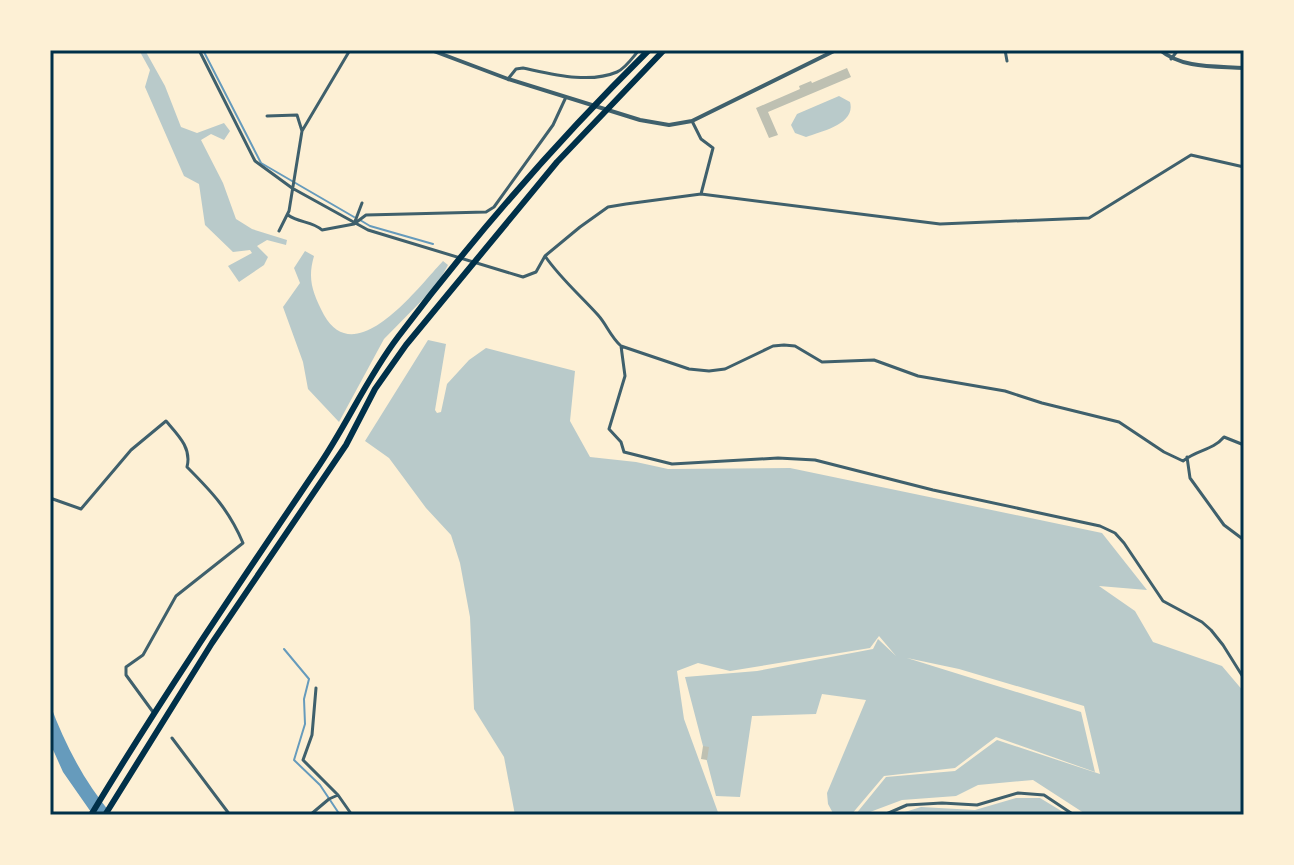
<svg xmlns="http://www.w3.org/2000/svg" width="1294" height="865" viewBox="0 0 1294 865" font-family="'Exo 2',sans-serif">
  <style>
    .green { fill: #b9caca }
    .water { fill: #669bbc }
    .lines { fill: none; stroke-linecap: round; stroke-linejoin: round }
    .stream { stroke: #669bbc; stroke-width: 2 }
    .building { fill: #bec0b2 }
    .minor { stroke: #3f606c; stroke-width: 3 }
    .tertiary { stroke: #3f606c; stroke-width: 4 }
    .motorway { stroke: #003049; stroke-width: 6 }
    .neatline { fill: none; stroke: #003049; stroke-width: 3 }
  </style>
  <rect width="100%" height="100%" fill="#fdf0d5"/>
  <path class="green" d="M139 50 146 52 165 86 181 127 197 133 224 123 230 131 224 140 211 134 201 140 223 183 236 219 252 229 287 240 286 245 267 240 257 246 268 257 264 265 239 282 228 266 252 253 250 250 233 252 205 225 199 184 184 176 145 87 150 70Z
    M839 96 850 102C856 124 822 131 806 137L795 133 791 125 797 114Z
    M305 251 314 256C307 280 313 293 324 315 356 372 419 286 443 261L448 265 437 285 384 339 339 422 308 389 303 362 283 307 300 283 294 268Z
    M428 340 446 344 435 410 437 413 441 412 447 384 469 360 486 348 575 371 570 421 590 457 636 462 668 469 790 468 1102 533 1147 590 1099 586 1135 611 1153 642 1222 666 1244 692V815H1087L1033 780 978 785 956 796 902 800 862 815H855L886 777 955 771 997 740 1100 774 1084 706 959 669 907 658 1081 712 1095 772 996 737 955 768 884 776 851 815H834L828 804 827 793 866 700 822 694 816 714 752 716 740 797 716 796 685 677 757 671 873 649 878 639 896 656 879 636 870 648 730 671 698 663 677 671 684 719 719 815H515L504 757 474 709 470 617 460 563 451 535 426 508 389 458 365 441Z
    M1016 798H1040L1068 815H895L921 807 975 810Z"/>
  <path class="water" d="M50 704C65 745 84 781 112 815H93L63 772 50 743Z"/>
  <g class="lines">
    <path class="stream" d="M203 50 261 163 354 217
      M360 220 370 226 433 244
      M284 649 309 679 304 699 305 724 294 760 320 785 340 815"/>
  </g>
  <path class="building" d="M847 68 851 77 768 112 778 135 769 138 756 108 800 89 799 86 811 81 812 83Z
    M703 746 709 747 707 760 701 759Z"/>
  <g class="lines">
    <path class="minor" d="M199 50 255 161 292 188 368 230 523 277 536 272 545 256 580 227 608 207 626 204 701 194 940 224 1089 218 1191 155 1244 167
      M1005 50 1007 61
      M1171 59 1178 50
      M508 79 516 69 523 68C552 74 589 84 617 72 626 68 633 57 639 50
      M267 116 297 115 302 131
      M692 121 701 139 713 148 701 194
      M288 215C299 223 312 221 322 230L354 224 366 215 486 212 494 207 553 125 566 97
      M354 224 362 203
      M279 231 289 211 302 131 350 50
      M545 256C560 278 580 295 598 315 607 325 610 336 621 346L625 376 609 429 621 442 624 452 672 464 778 458 815 460 933 490 1100 526 1115 533 1124 543 1163 601 1202 622 1211 630 1223 645 1243 677
      M621 346 689 369 709 371 725 369 773 346 784 345 795 346 822 362 874 360 918 376 1005 391 1042 403 1119 422 1164 452 1183 461C1198 449 1212 451 1224 437L1244 445
      M1187 457 1190 478 1224 525 1244 540
      M50 498 81 509 131 450 166 421C178 435 192 448 187 467 212 492 229 510 243 543L176 596 143 655 126 667V675L153 712
      M316 688 312 735 303 760 338 795
      M172 738 230 815
      M310 815 329 799 338 795 352 815
      M884 815 907 805 942 803 977 805 1018 793 1044 795 1074 815"/>
    <path class="tertiary" d="M431 50 508 79 640 120 669 125 692 121 836 50
      M1160 50C1183 69 1215 66 1244 68"/>
    <path class="motorway" d="M91 815C162 697 239 584 316 470 346 427 366 379 398 337 475 235 559 139 649 50
      M105 815 212 643 346 445 375 389 406 345 557 162 664 50"/>
  </g>
  <rect width="1294" height="865" fill="none" stroke="#fdf0d5" stroke-width="104"/>
  <rect x="52" y="52" width="1190" height="761" class="neatline"/>
</svg>
